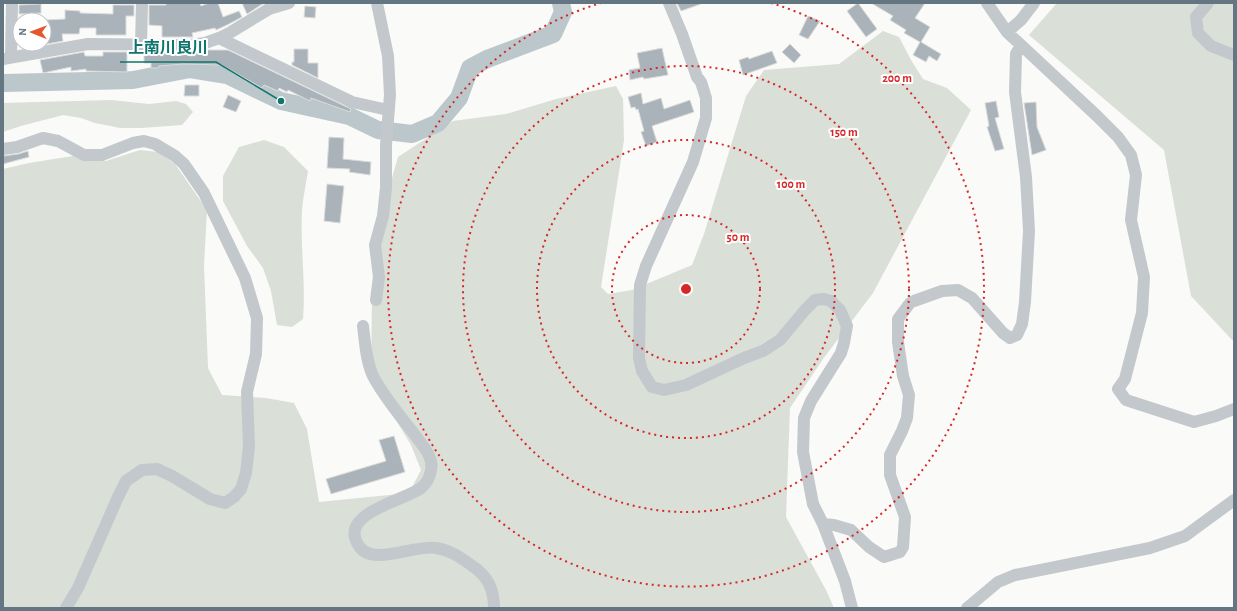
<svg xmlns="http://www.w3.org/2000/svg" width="1237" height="611" viewBox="0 0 1237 611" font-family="'Alegreya Sans','Noto Sans JP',sans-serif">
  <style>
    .green { fill: #dadfd7 }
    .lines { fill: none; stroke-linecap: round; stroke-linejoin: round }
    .river { stroke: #bbc7cb; stroke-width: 18 }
    .building { fill: #aab3b9; stroke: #dcdcda }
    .minor { stroke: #c3c8cc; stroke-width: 12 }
    .ring { fill: none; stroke: #d62828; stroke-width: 2; stroke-dasharray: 2 4 }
    .centre { fill: #d62828; stroke: #fff; stroke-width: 2 }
    .ring-label { font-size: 12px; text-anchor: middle; font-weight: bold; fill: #d62828; stroke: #fff; stroke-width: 4; stroke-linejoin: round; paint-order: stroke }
    .leader { fill: none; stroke: #0f766e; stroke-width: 1.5 }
    .callout-dot { fill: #0f766e; stroke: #fff; stroke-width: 1.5 }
    .callout-label { font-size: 16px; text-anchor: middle; font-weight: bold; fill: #0f766e; stroke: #fff; stroke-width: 4; stroke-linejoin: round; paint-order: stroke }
  </style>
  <rect width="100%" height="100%" fill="#fafaf8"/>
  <path class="green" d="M1057 3H1234V342L1191 296 1164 150 1029 35Z
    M883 31 899 37 911 60 923 79 947 88 971 110 873 293 823 359 790 408 786 517 826 590 834 608H3V169L29 163 85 154 106 161 140 150 158 152 175 164 207 210 204 266 208 368 222 395 266 398 294 403 307 429 319 502 409 493 421 470 411 445 371 379 372 294 375 238 398 157 453 121 506 114 556 99 616 86 623 99 624 140 601 287 608 294 632 290 692 265 704 234 746 96 764 70 839 64Z
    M111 100 149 104 176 101 186 104 193 112 182 125 141 128H120L95 123 81 118 63 115 21 126 3 132V103Z
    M264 140 284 147 308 171C306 184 303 197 302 210 300 247 306 283 303 319L292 327 277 325 271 291 263 268 247 246 223 201V176L239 147Z"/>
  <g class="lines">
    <path class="river" d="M3 83 133 80 190 69 227 75 281 101 349 116 378 130 412 134 438 123 459 98 470 68 487 59 553 34 563 12 561 3"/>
  </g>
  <path class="building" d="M166 3H200L201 6 209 3H218L223 17 239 11 242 17 227 25 216 30 215 28 192 33 193 37H162V26L149 25V5H166Z
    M242 3H264L247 14Z
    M677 3H701V4L681 11Z
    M858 3 877 29 866 37 847 11Z
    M871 3H925L915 18 930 27 921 42 941 54 937 61 929 56 926 62 913 55 920 42 904 33 906 30 890 20 893 16Z
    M41 4V13L19 14V5Z
    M113 5H134V16H126V35H96V28H80L79 34H62L63 41 47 44 45 20 65 19V10L80 11V13L113 14Z
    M305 6 316 7 315 18 304 17Z
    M808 16 820 21 808 39 799 35Z
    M790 44 801 55 794 63 782 52Z
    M662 48 668 75 644 79 643 77 630 80 629 70 640 68 637 53Z
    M294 49H308V63H318V78L292 65V62H294Z
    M206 50H228L351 109 350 112 311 98 310 101 288 90 287 92 279 88 278 91 264 85 262 88 222 65 183 64 159 66 158 68H151V63H144V52H189Z
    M772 51 777 63 743 75 739 60 748 57 749 59Z
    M84 52 85 56H103V52H127V72L86 71V69L71 71V67L43 73 40 60Z
    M185 85H199V96H184Z
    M641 93 643 104 661 98 664 109 690 100 694 112 652 126 657 142 646 146 641 132 644 131 638 109 636 110 635 107 631 108 628 97Z
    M228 95 241 101 236 112 223 107Z
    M996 101 999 117 995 118 1004 149 995 151 987 127 989 126 985 103Z
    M1036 102 1037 127 1046 150 1032 155 1024 103Z
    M329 137 344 138 343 159 371 162 370 175 349 172 350 169 327 168Z
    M28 151 29 157 3 164V156L18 154Z
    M327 184 344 186 340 223 324 221Z
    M394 436 405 472 331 494 326 479 386 461 379 440Z"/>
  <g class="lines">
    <path class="minor" d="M669 3 682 34 697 77 701 82 706 98V118L693 162 646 266 640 285 639 358 642 371 652 387 664 390 686 385 744 358 763 351 780 340 805 310 815 300 824 299 831 301 840 310 847 326 844 343 841 353 811 401 804 418 803 452 813 504 823 524 845 581 852 608
      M987 3 1007 32 1097 116 1118 137 1131 155 1136 175 1131 220 1144 277 1142 313 1125 379 1118 389 1126 400 1194 422 1216 416 1234 409
      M1208 3 1196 17 1198 33 1211 46 1234 55
      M1007 32 1021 20 1034 3
      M219 38 352 102 388 110
      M141 45 142 3
      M11 57 12 3
      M3 59 88 44 189 45 205 43 219 38 231 32 269 9 289 3
      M3 149 17 147 43 138 58 141 84 155H102L133 143 144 141 155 144 175 156 184 164 204 193 245 278 257 318 256 354 247 392 249 446 246 473 241 489 234 497 225 503 210 499 172 476 157 469 142 470 126 481 118 497 78 588 66 608
      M376 300 379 277 375 245 383 216 386 188V145L390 95 388 56 377 3
      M363 326C365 342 366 361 373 376 384 397 401 417 415 435 422 445 434 457 431 470 430 477 426 484 421 488 404 501 337 513 359 546 372 567 415 544 436 548 450 550 460 557 471 565 488 576 494 589 494 608
      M823 524 834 525 851 530 869 547 884 557 900 552 903 547 905 517 890 475V455L902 431 907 418 909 395 903 376 898 342V319L910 303 914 301 942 291 958 290 972 298 1003 333 1010 338 1017 335 1022 324 1025 302 1029 231 1026 177 1015 92 1016 54 1021 45
      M967 608 998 582 1015 575 1150 548 1185 536 1234 500"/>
  </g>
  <g class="ring">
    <circle cx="686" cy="289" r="74"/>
    <circle cx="686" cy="289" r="149"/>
    <circle cx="686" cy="289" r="223"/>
    <path d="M771 3A298 298 0 1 1 601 3"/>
  </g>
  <circle cx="686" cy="289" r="6" class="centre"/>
  <g class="ring-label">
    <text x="897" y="82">200 m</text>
    <text x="844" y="136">150 m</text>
    <text x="791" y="188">100 m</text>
    <text x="738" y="241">50 m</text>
  </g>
  <path class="leader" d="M281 101L216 62H120"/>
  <circle class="callout-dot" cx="281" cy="101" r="4"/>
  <g class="callout-label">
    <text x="168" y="53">上南川良川</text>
  </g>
  <rect width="1237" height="611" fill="none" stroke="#657683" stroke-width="8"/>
  <g transform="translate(32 32) rotate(271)"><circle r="19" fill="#ffffff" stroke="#c1c8cd"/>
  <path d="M0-3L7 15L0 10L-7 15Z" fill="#e4572e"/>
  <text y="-6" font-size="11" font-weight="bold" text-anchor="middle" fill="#657683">N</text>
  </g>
</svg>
